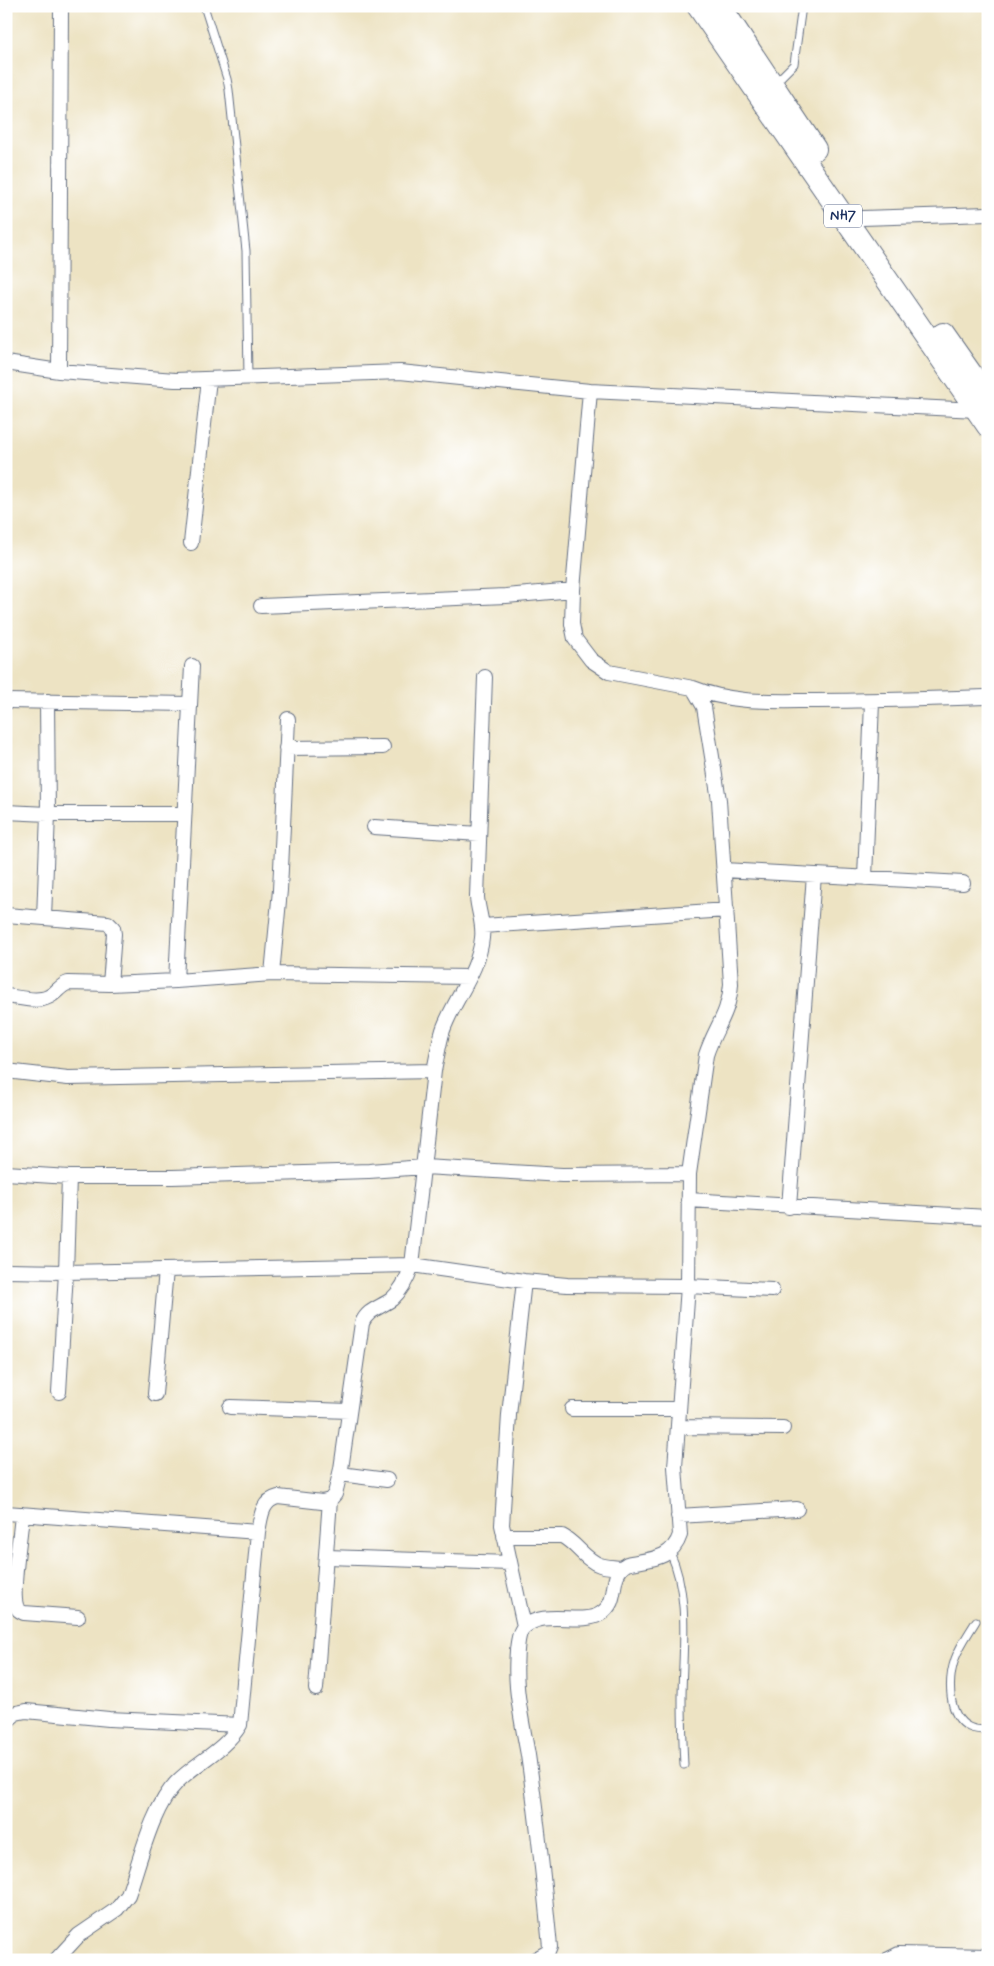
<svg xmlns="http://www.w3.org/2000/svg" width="994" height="1966" viewBox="0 0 994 1966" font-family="Mynerve,sans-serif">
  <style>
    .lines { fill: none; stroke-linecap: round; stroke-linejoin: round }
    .service-casing { stroke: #646e81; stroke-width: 9 }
    .minor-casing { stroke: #646e81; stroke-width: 16 }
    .trunk-casing { stroke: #646e81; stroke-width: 24 }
    .service { stroke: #fff; stroke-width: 7 }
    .minor { stroke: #fff; stroke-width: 14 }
    .trunk { stroke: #fff; stroke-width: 22 }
    .labels { text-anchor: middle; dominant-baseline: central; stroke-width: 4; stroke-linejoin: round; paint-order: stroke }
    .shield { fill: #fff; stroke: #5f6d8e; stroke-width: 1 }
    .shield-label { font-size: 14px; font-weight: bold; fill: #1b2f5e }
  </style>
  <rect width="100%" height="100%" fill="#fff"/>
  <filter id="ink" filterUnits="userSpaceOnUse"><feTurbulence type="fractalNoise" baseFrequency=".02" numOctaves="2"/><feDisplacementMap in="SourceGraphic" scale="10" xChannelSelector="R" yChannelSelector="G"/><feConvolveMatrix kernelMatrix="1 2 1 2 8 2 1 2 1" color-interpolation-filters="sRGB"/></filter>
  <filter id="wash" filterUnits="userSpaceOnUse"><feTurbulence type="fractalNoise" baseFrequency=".0096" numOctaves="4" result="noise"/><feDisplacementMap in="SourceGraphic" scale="20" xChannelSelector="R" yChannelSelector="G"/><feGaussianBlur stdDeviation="1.12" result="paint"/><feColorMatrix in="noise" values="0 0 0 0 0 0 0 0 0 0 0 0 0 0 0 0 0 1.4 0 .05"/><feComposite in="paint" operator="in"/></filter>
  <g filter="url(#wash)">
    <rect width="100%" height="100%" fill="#ede3c3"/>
  </g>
  <g filter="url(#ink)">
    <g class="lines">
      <defs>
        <path id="service" d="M204 6 227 79 229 90 246 251 248 378
          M775 83 794 64 802 6
          M670 1552C691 1598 682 1651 682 1700 682 1722 683 1744 684 1765
          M976 1621C969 1633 960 1645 955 1659 948 1679 947 1716 969 1727 975 1730 981 1730 988 1730"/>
        <path id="minor" d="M862 218 988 214
          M6 363 59 371 175 380 400 372 590 391
          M59 371 61 6
          M191 543 209 379
          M261 606 506 596 573 590
          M192 666 176 981 272 974 469 977
          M693 688C732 704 774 701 815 701 873 701 930 699 988 697
          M6 701 190 704
          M286 748 383 747
          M6 812 48 814H184
          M374 827 479 834
          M723 870 963 883
          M865 878 872 702
          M6 915 108 923 113 928 114 934 110 984
          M44 918 48 814 47 701
          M483 926 727 910
          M272 974 280 890 288 719
          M6 996C18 997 37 1003 48 997 56 994 59 986 68 983L110 984 176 981
          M6 1071 68 1078 434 1071
          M6 1173 69 1177H172L369 1171 424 1167 562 1175 689 1174
          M688 1200 988 1217
          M789 1207 814 875
          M6 1271 66 1272 412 1265 524 1281 567 1285 688 1286 772 1290
          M524 1281 509 1415 502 1525 524 1626
          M59 1392 66 1272 69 1177
          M155 1394 166 1270
          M230 1407 349 1411
          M572 1409H679
          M678 1427 783 1428
          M340 1474 387 1480
          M6 1513 258 1532
          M22 1514C21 1533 11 1590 16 1605 17 1610 20 1611 24 1613L78 1617
          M678 1516 797 1509
          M504 1536H562C576 1543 585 1560 600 1565 606 1567 614 1567 620 1568
          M327 1557 510 1563
          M316 1689 330 1500
          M6 1722 16 1713 26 1711 109 1719 240 1725
          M56 1960 79 1935 117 1909 128 1895C140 1861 152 1807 177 1782 197 1762 225 1750 240 1725L258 1532C261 1518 261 1501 278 1497L322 1502 330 1500 335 1494 341 1469 362 1323C368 1309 380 1308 392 1299 402 1290 408 1277 412 1265L434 1071C437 1057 439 1043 443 1030 454 999 479 971 482 938 484 924 478 911 477 897L485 677
          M534 1960 548 1952 550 1947C544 1883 537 1818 528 1755 524 1732 519 1710 517 1687 516 1676 515 1636 523 1628 544 1608 580 1626 600 1614 622 1601 606 1576 627 1564 649 1559 672 1560 680 1535L675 1467 688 1286 689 1174 706 1055C715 1027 729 1015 731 984L719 800 704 707 693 688 609 672 591 660 575 639 572 624 573 590 590 391 977 410
          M887 1960 899 1954 988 1956"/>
        <path id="trunk" d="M698 6 988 426
          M720 6 815 149
          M943 334 988 398"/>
      </defs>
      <use href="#service" class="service-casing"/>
      <use href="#minor" class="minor-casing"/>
      <use href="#trunk" class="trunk-casing"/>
      <use href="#service" class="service"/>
      <use href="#minor" class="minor"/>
      <use href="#trunk" class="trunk"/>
    </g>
  </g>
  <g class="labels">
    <rect class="shield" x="824" y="204.5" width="38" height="23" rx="4"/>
    <g class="shield-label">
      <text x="843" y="216">NH7</text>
    </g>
  </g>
  <rect width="994" height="1966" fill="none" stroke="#fff" stroke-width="25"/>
</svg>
